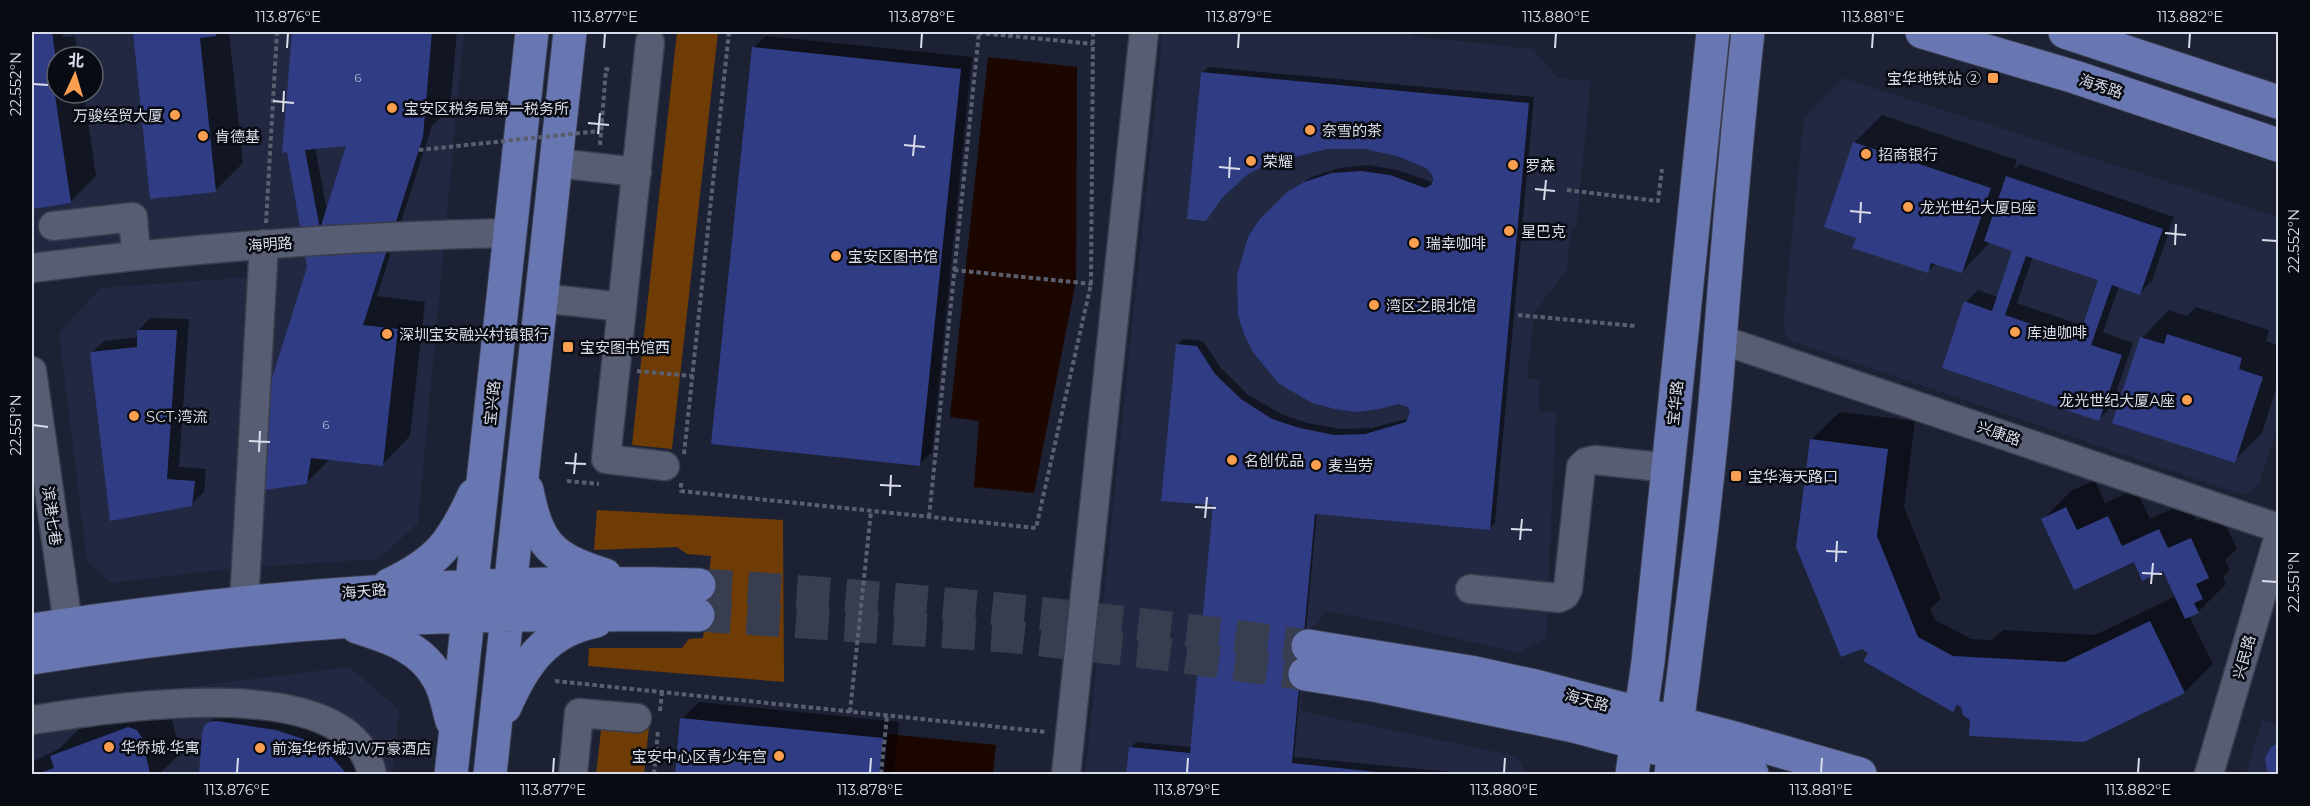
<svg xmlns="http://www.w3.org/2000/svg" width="2310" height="806" viewBox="0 0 2310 806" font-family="Montserrat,'Noto Sans SC',sans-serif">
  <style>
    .built { fill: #222841; fill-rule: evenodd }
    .green { fill: #6f3c05 }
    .water { fill: #1c0700 }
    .shadow { fill: #0007; fill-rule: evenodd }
    .building { fill: #303c84; fill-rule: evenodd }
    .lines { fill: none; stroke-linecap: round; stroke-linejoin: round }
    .major-tunnel { stroke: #383d4f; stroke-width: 33; stroke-dasharray: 33 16; stroke-linecap: butt }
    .minor-casing { stroke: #393d4d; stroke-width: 31 }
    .major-casing { stroke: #393d4d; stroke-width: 35 }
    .path { stroke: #5a5f70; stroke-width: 4; stroke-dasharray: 4.5 3; stroke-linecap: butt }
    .minor { stroke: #575d73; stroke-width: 28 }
    .major { stroke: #6876b1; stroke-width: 33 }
    .path-bridge { stroke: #5a5f70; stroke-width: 4; stroke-dasharray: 4.5 3; stroke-linecap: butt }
    .ticks { fill: none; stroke: #d9ddea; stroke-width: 2 }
    .poi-dot { fill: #fa9f4f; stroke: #090b13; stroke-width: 2 }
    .labels { text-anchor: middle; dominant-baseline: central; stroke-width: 5; stroke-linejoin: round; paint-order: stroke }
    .number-label { font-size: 12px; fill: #afb5d0 }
    .poi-label { font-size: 15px; fill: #d9ddea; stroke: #090b13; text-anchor: start }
    .street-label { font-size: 15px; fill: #d9ddea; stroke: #090b13 }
    .neatline { fill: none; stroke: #d9ddea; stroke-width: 2 }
    .ticks-label { font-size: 15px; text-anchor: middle; fill: #d9ddea }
  </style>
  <rect width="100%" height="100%" fill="#1c2134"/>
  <path class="built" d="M32 32H464L418 523 379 559 237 568 111 583 87 561 59 333 100 288 250 277 253 229 32 253ZM57 57H93V93H57Z
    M1163 32H1412V36L1533 49 1558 78 1591 81 1576 228H1571L1567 270 1534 313 1527 378 1540 380 1538 411 1556 413 1546 638 1519 653 1394 624 1326 611 1315 627 1308 628 1301 711 1516 756 1527 774H1085Z
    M1843 78 2278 217V426L2259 485 2243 495 1788 340 1783 323 1804 117Z
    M349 667 399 709 393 774H32V706Z
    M2262 720 2278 725V774H2246Z"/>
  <path class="green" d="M677 32H718L672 449 632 445Z
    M597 510 783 520 784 682 588 666 589 648H682L689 639 703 638 711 556 687 554 677 547 594 550Z
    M602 722 649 727 644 774H596Z"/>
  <path class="water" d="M988 57 1077 67 1076 281 1034 493 974 487 979 421 950 417Z
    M888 734 996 745 993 774H884Z"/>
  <path class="shadow" d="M32 32H62L63 37 75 36 78 57H57V93H84L96 176 70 202 32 207Z
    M134 32H229L243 163 215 191 152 198Z
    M294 32H457L450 108 432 126 377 296 425 302 410 436 383 464 331 458 307 482 309 267 288 150 283 151ZM351 143 327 211 315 147Z
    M766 36 972 57 932 452 920 464 753 48Z
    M1208 67 1534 97 1495 523 1489 529 1317 513 1294 757 1473 774H1127L1130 748 1136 742 1192 747 1215 504 1177 345 1183 339 1203 341 1221 368 1247 394 1279 413 1307 423 1341 429 1372 428 1410 418 1412 412 1409 406 1260 221 1295 187 1312 177 1339 168 1368 165 1397 170 1432 182 1433 172 1427 166 1398 155 1365 148 1327 147 1270 162 1247 174 1226 192 1206 219 1202 73Z
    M1882 115 2017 160 2014 170 2020 164 2174 217 2152 281 2140 293 2119 286 2103 332 2133 343 2111 407 2099 419 1966 302 1978 290 1998 297 2014 250 1990 242 1962 272 1936 263 1927 272 1858 237 1854 143ZM2033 256 2100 279 2084 326 2017 303Z
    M2196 307 2269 330 2266 341 2278 345V383L2262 433 2234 461 2142 338 2169 310 2187 316Z
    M150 318 189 319 179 467 206 469 204 492 191 504 111 519 91 353 104 341 138 337V331Z
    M1840 412 1915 421 1904 507 1941 599 1930 609 1935 620 1971 639 1992 640 2003 630 2095 635 2176 596 2164 569 2134 560 2043 519 2071 491 2095 480 2105 503 2136 489 2150 519 2187 502 2196 521 2219 511 2237 549 2225 560 2230 570 2223 577 2226 584 2198 612 2189 616 2213 664 2185 692 2084 741 1959 705 1953 710 1870 652 1811 440Z
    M157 699 170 710 180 754 159 774H32V762L59 749 80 728Z
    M699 702 899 722 894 774H676L682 719Z
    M218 714 289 718 342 743 363 774H201L205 727Z"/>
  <path class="building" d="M32 32H52L56 60 50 61 71 203 32 209Z
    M133 32H216V36L200 38 216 192 150 199Z
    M292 32H432L423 137 363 325 398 329 383 466 311 458 307 484 257 491 269 388 307 267 287 152 282 153ZM346 146 320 229 305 150Z
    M752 47 961 69 920 466 711 444Z
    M1201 72 1529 103 1490 530 1315 514 1292 763 1395 774H1126L1129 747 1190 753 1213 505 1161 501 1176 344 1197 346 1215 374 1241 399 1272 419 1300 428 1334 435 1365 434 1406 422 1410 412 1408 407 1398 404 1380 409 1356 412 1335 409 1312 403 1278 383 1253 352 1244 334 1238 315 1237 275 1248 237 1259 220 1287 192 1304 182 1332 173 1361 171 1390 175 1425 188 1431 185 1433 179 1431 173 1426 168 1397 156 1365 149H1327L1270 163 1247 175 1222 198 1206 221 1187 219Z
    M1853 142 1991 188 1962 273 1931 263 1928 273 1852 248 1856 238 1824 227Z
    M2006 176 2163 229 2140 295 2112 285 2091 345 2122 355 2099 421 1942 368 1964 301 1992 311 2012 251 1984 241ZM2026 256 2098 280 2078 340 2005 315Z
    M137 330H177L167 479 195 481 192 506 110 521 90 352 137 347Z
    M2167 334 2242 358 2239 369 2263 377 2235 463 2112 423 2140 337 2164 344Z
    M1810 439 1888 449 1877 536 1918 637 1953 656 2065 662 2150 621 2185 693 2084 742 1969 736 1970 720 1963 715 1961 707 1957 705 1953 712 1863 661 1868 653 1862 649 1841 657 1796 547Z
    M2066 507 2077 530 2108 516 2122 546 2159 529 2168 548 2191 538 2209 578 2196 584 2203 599 2194 603 2199 613 2185 619 2163 571 2142 581 2134 562 2074 590 2041 519Z
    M680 718 883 738 879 774H675Z
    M217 721 276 730 303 739 330 755 347 774H199L202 733 204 726 209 722Z
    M128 727 137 730 142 738 150 774H36L54 768 50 756Z
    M2278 743V774H2274L2267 771 2265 758 2271 747Z"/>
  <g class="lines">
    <path class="major-tunnel" d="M699 585C903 597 1106 618 1308 646
      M698 615 1007 636 1155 653 1305 674"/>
    <defs>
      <path id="minor" d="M650 42 606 459 665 466
        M556 163 637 172
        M53 226 133 217 136 255
        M32 268C190 248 349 236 509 233
        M541 298 622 307
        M1719 339 2278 528
        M32 371 68 624
        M1470 589 1559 598 1565 595 1568 589 1581 467 1586 462 1595 460 1669 468
        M244 603 264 244
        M32 720C107 709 351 667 372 774
        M573 774 579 713 637 718
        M1066 774 1144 32
        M2209 774 2278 539"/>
      <path id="major" d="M1922 32 2075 77 2278 145
        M2065 32 2278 102
        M527 490C538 545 551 558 605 575
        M389 585C438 562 452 543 474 495
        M357 627C389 637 423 648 439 680 446 692 448 708 452 721
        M32 630C253 596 475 578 699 585
        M1308 646 1470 672 1535 686 1738 739 1860 774
        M32 658C133 642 236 629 339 622 458 614 578 614 698 615
        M1305 674 1379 686 1574 726 1752 774
        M505 707C524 663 546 631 596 621
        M451 774 532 32
        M490 774 570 32
        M1632 774 1648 662 1713 32
        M1671 774C1687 643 1706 511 1717 379 1726 263 1735 147 1748 32"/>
    </defs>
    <use href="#minor" class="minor-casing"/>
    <use href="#major" class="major-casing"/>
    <path class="path" d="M971 32 1093 44
      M600 145 606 69 612 70
      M1567 190 1658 201 1662 169
      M266 223 277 32
      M954 270 1092 284
      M1518 315 1635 326
      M637 371 693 376
      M684 454 729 32
      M567 481 599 484
      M681 483V491L1036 528 1091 284 1093 32
      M929 517 979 32
      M555 681 1047 732
      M660 711 662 692
      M850 712 871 511
      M654 774 658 730
      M881 774 887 716"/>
    <use href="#minor" class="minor"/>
    <use href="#major" class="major"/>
    <path class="path-bridge" d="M419 150 600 131"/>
  </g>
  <path class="ticks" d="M287 48 288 33M604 48 605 33M921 48 922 33M1238 48 1239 33M1555 48 1556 33M1872 48 1873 33M2189 48 2190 33M33 84 48 85M273 101 294 103M283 112 284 91M588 123 609 125M598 134 600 113M904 145 925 147M913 156 915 135M1219 167 1240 169M1229 178 1230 157M1535 189 1555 191M1544 200 1546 180M1850 211 1871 213M1860 223 1861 202M2165 233 2186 235M2262 240 2277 241M2175 245 2176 224M33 425 48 427M249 441 270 442M259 452 260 431M565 463 586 464M574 474 576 453M880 485 901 486M890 496 891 475M1195 507 1216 508M1205 518 1207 497M1511 529 1532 530M1520 540 1522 519M1826 551 1847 552M1836 562 1837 541M2142 573 2162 574M2262 581 2277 582M2151 584 2153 563M237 773 238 758M553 773 554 758M870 773 871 758M1187 773 1188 758M1504 773 1505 758M1821 773 1822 758M2138 773 2139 758"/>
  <g class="poi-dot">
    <rect x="1987" y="72" width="12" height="12" rx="3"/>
    <circle cx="392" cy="108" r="6"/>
    <circle cx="175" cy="115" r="6"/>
    <circle cx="1310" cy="130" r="6"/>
    <circle cx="203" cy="136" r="6"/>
    <circle cx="1866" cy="154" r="6"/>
    <circle cx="1251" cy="161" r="6"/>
    <circle cx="1513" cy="165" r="6"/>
    <circle cx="1908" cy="207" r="6"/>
    <circle cx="1509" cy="231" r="6"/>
    <circle cx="1414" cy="243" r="6"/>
    <circle cx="836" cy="256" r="6"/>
    <circle cx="1374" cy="305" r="6"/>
    <circle cx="2015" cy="332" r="6"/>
    <circle cx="387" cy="334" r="6"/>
    <rect x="562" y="341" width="12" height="12" rx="3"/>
    <circle cx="2187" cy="400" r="6"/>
    <circle cx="134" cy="416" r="6"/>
    <circle cx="1232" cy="460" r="6"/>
    <circle cx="1316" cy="465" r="6"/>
    <rect x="1730" y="470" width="12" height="12" rx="3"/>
    <circle cx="109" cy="747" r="6"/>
    <circle cx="260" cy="748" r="6"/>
    <circle cx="779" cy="756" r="6"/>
  </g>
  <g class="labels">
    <g class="number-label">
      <text x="358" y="77">6</text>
      <text x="326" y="424">6</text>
    </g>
    <g class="poi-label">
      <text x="1981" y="78" text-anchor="end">宝华地铁站 ②</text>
      <text x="404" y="108">宝安区税务局第一税务所</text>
      <text x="163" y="115" text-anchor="end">万骏经贸大厦</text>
      <text x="1322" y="130">奈雪的茶</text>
      <text x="215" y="136">肯德基</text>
      <text x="1878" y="154">招商银行</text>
      <text x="1263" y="161">荣耀</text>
      <text x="1525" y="165">罗森</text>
      <text x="1920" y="207">龙光世纪大厦B座</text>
      <text x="1521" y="231">星巴克</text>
      <text x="1426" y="243">瑞幸咖啡</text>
      <text x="848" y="256">宝安区图书馆</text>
      <text x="1386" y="305">湾区之眼北馆</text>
      <text x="2027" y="332">库迪咖啡</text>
      <text x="399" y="334">深圳宝安融兴村镇银行</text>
      <text x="580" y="347">宝安图书馆西</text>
      <text x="2175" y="400" text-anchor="end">龙光世纪大厦A座</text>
      <text x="146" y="416">SCT·湾流</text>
      <text x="1244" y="460">名创优品</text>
      <text x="1328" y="465">麦当劳</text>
      <text x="1748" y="476">宝华海天路口</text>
      <text x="121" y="747">华侨城·华寓</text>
      <text x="272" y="748">前海华侨城JW万豪酒店</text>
      <text x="767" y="756" text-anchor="end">宝安中心区青少年宫</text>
    </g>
    <g class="street-label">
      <text transform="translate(2101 86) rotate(18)">海秀路</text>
      <text transform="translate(270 244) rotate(-4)">海明路</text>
      <text transform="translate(492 403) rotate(-84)">宝兴路</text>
      <text transform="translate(1675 403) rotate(-84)">宝华路</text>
      <text transform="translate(1999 433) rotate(19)">兴康路</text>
      <text transform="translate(52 516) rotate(82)">滨港七巷</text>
      <text transform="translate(364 591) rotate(-5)">海天路</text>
      <text transform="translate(2244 657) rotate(-74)">兴民路</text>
      <text transform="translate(1587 700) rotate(15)">海天路</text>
    </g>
  </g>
  <rect width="2310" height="806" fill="none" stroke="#090b13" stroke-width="66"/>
  <g transform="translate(75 75) rotate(4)"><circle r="28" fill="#090b13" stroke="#5c5f69" stroke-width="1.5"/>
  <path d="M0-4.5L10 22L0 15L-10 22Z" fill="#fa9f4f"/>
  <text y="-9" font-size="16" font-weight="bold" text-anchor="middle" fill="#d9ddea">北</text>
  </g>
  <rect x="33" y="33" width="2244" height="740" class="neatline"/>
  <g class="ticks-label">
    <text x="288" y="22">113.876°E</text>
    <text x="605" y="22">113.877°E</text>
    <text x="922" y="22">113.878°E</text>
    <text x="1239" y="22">113.879°E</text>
    <text x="1556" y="22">113.880°E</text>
    <text x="1873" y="22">113.881°E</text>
    <text x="2190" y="22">113.882°E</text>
    <text transform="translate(16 84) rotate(-90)" y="5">22.552°N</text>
    <text transform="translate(2294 241) rotate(-90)" y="5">22.552°N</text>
    <text transform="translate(16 425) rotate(-90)" y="5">22.551°N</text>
    <text transform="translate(2294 582) rotate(-90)" y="5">22.551°N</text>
    <text x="237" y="795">113.876°E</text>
    <text x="553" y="795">113.877°E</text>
    <text x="870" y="795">113.878°E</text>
    <text x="1187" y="795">113.879°E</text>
    <text x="1504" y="795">113.880°E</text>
    <text x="1821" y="795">113.881°E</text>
    <text x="2138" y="795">113.882°E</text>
  </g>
</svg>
